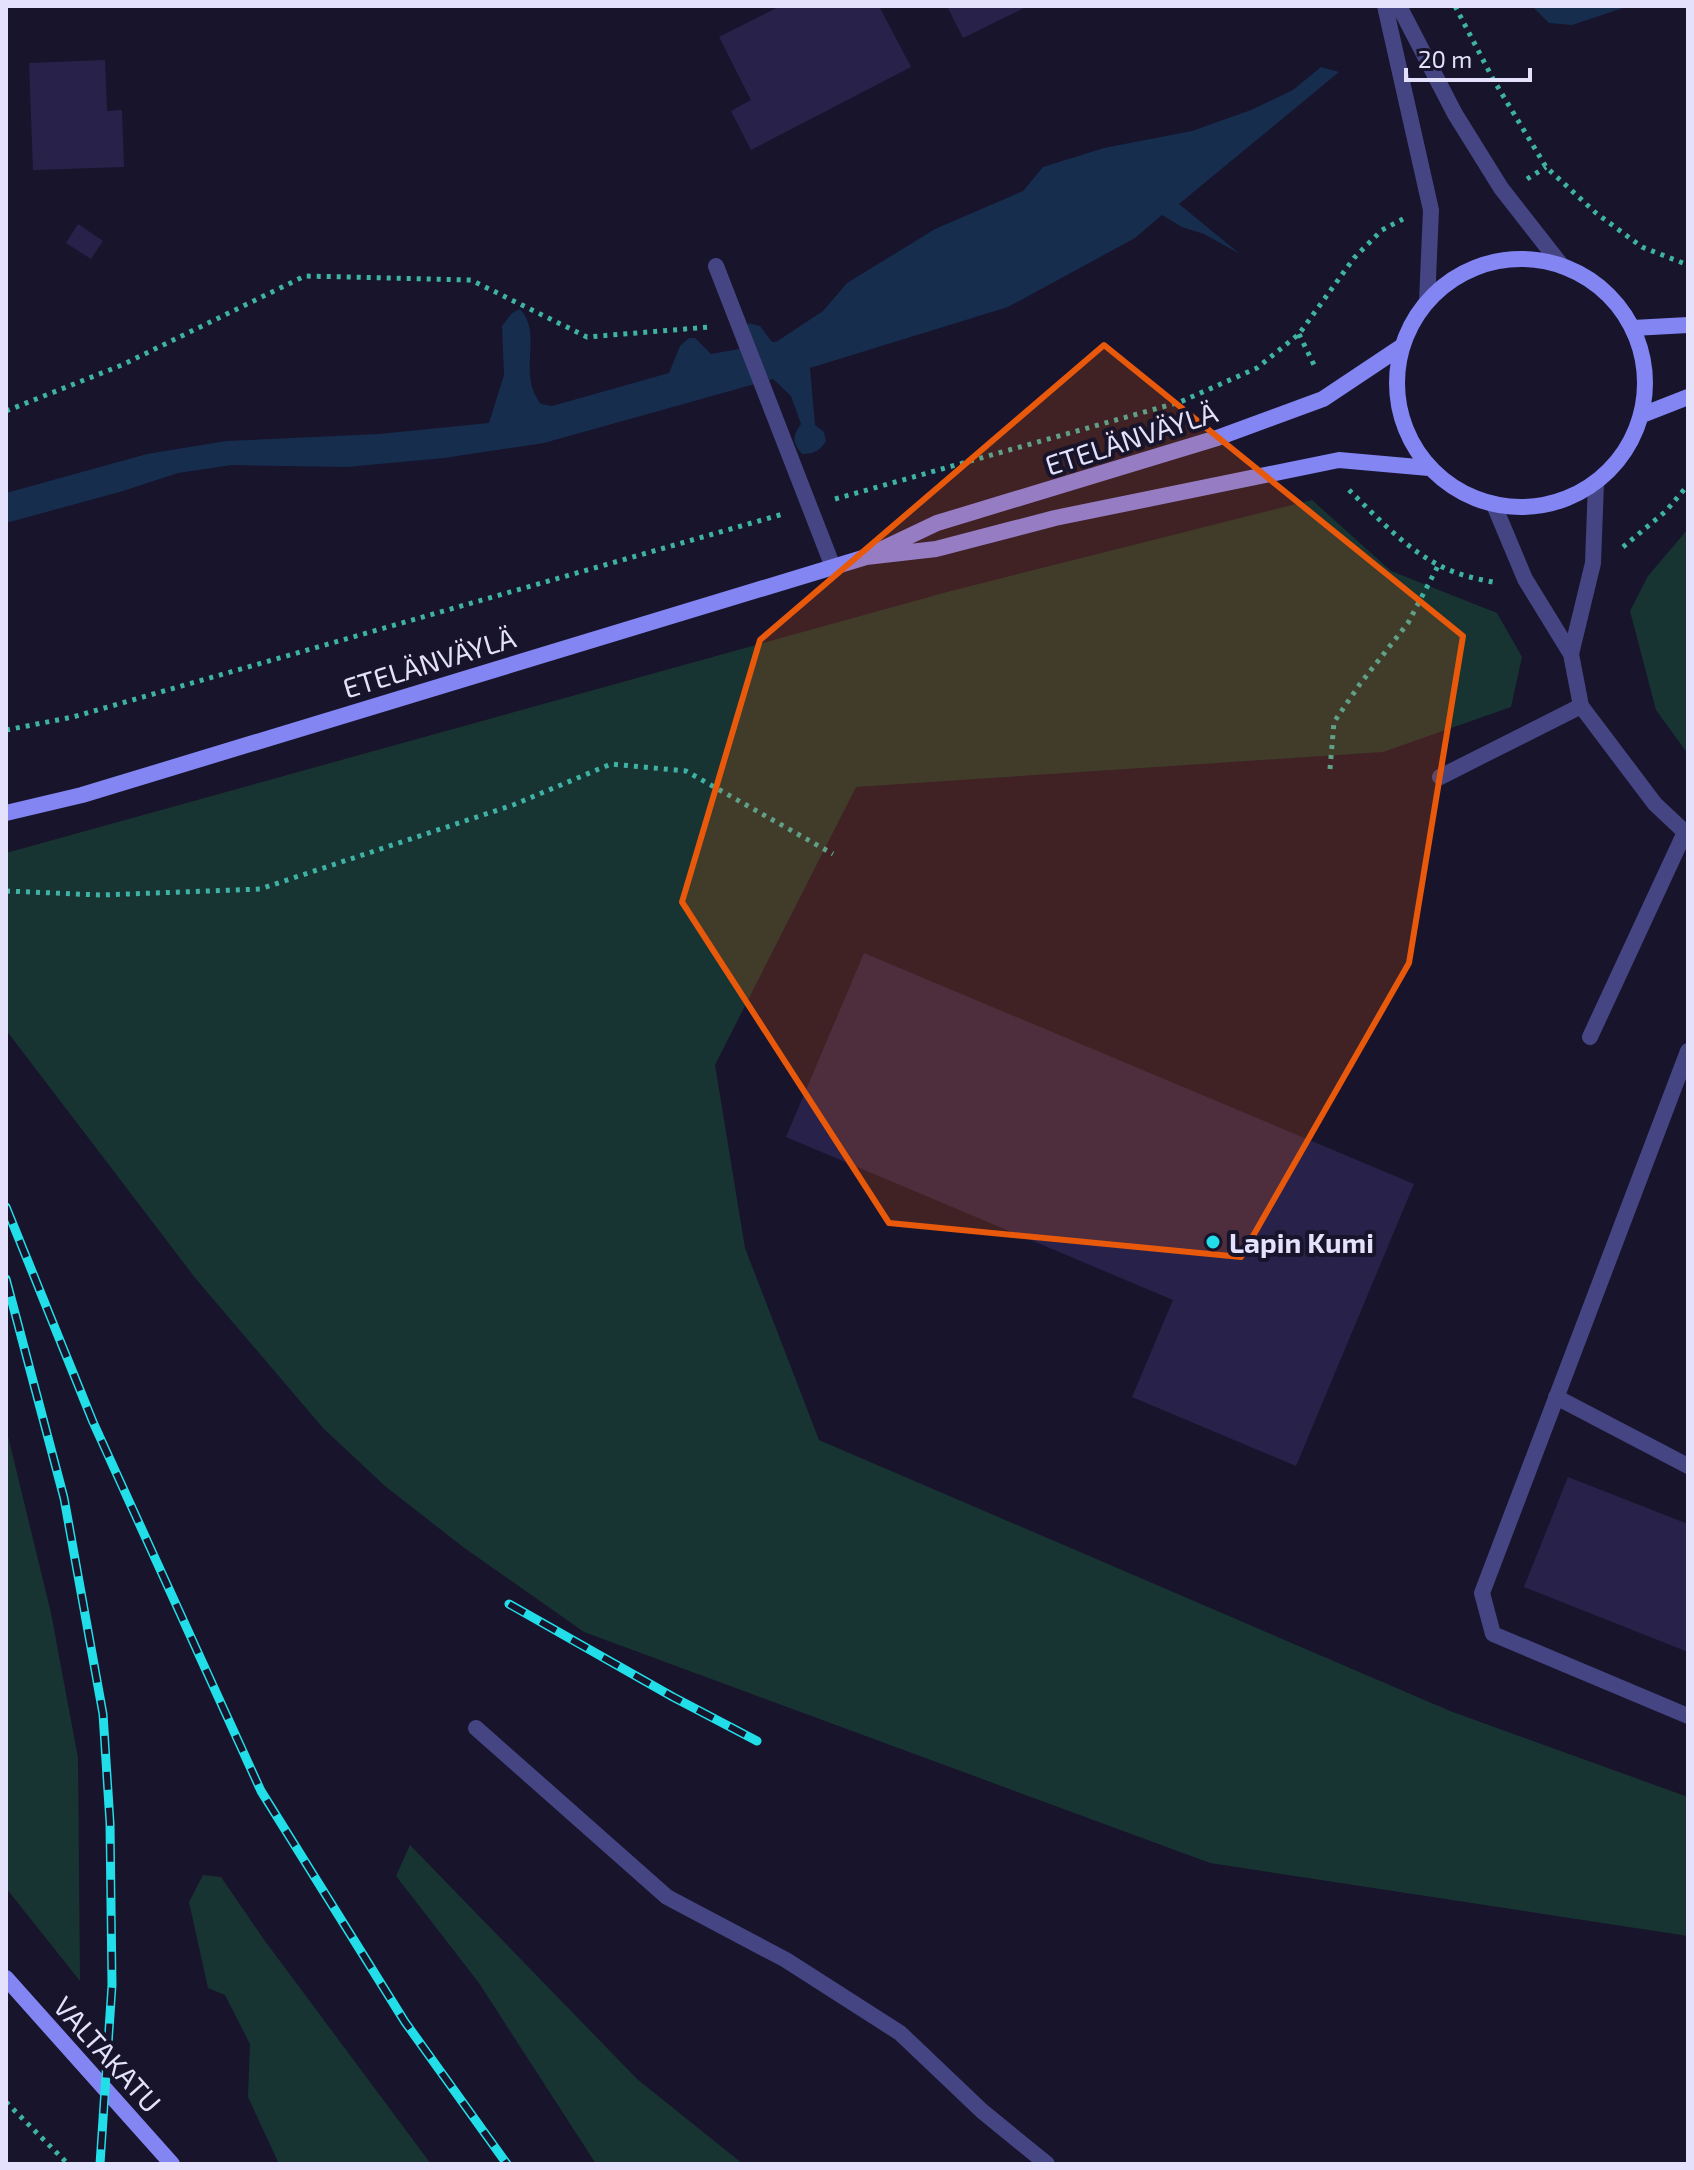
<svg xmlns="http://www.w3.org/2000/svg" width="1694" height="2170" viewBox="0 0 1694 2170" font-family="'Exo 2',sans-serif">
  <style>
    .green { fill: #183432 }
    .water { fill: #162d4e }
    .building { fill: #28224a }
    .lines { fill: none; stroke-linecap: round; stroke-linejoin: round }
    .path { stroke: #3fb2a6; stroke-width: 5; stroke-dasharray: 4 6; stroke-linecap: butt }
    .lane { stroke: #454584; stroke-width: 16 }
    .street { stroke: #454584; stroke-width: 16 }
    .secondary { stroke: #8285f2; stroke-width: 16 }
    .rail-casing { stroke: #22dee8; stroke-width: 9 }
    .rail { stroke: #17142b; stroke-width: 6; stroke-dasharray: 18; stroke-linecap: butt }
    .marked { fill: #e8590c; fill-opacity: 0.2; stroke: #e8590c; stroke-width: 6; stroke-linejoin: round }
    .poi-dot { fill: #22dee8; stroke: #17142b; stroke-width: 3 }
    .labels { text-anchor: middle; dominant-baseline: central; stroke-width: 8; stroke-linejoin: round; paint-order: stroke }
    .street-label { font-size: 28px; fill: #e3e1fc; stroke: #17142b }
    .poi-label { font-size: 28px; font-weight: bold; fill: #e3e1fc; stroke: #17142b; text-anchor: start }
  </style>
  <rect width="100%" height="100%" fill="#17142b"/>
  <path class="green" d="M1312 500 1391 571 1497 613 1522 657 1511 707 1383 752 856 787 715 1065 745 1248 819 1440 1450 1711 1688 1797V1936L1210 1863 584 1632 463 1547 385 1486 323 1428 196 1279 6 1030V853L947 592Z
    M1688 529V754L1656 710 1630 611 1648 576Z
    M6 1428 51 1613 78 1758 80 1981 6 1888Z
    M410 1845 637 2079 743 2164H596L479 1983 396 1876Z
    M203 1875 221 1877 265 1941 431 2164H279L248 2097 250 2044 225 1995 208 1988 189 1902Z"/>
  <path class="water" d="M1535 6H1629L1572 25 1549 23 1534 8Z
    M1321 67 1339 72 1179 204 1240 254 1204 234 1182 227 1162 215 1135 238 1008 307 810 368 815 425 824 432 826 441C820 451 814 454 802 454 792 442 792 437 801 424L791 396 773 379 544 443 444 458 347 467 232 465 178 473 123 491 6 523V493L147 454 226 441 379 434 489 423 504 375 502 326 512 313 520 309C544 335 516 374 541 404L552 406 669 373 680 346 689 338H695L711 354 739 349 748 323 760 326 772 342H776L823 311 847 283 935 229 1023 191 1043 167 1104 148 1192 131 1251 110 1293 90Z"/>
  <path class="building" d="M780 6H879L911 67 751 150 731 111 751 100 719 37Z
    M947 6H1028L963 38Z
    M105 60 107 111 122 110 124 167 33 170 29 63Z
    M78 224 103 241 91 259 66 243Z
    M864 953 1414 1184 1296 1466 1132 1397 1173 1300 786 1137Z
    M1568 1477 1688 1524V1652L1524 1587Z"/>
  <g class="lines">
    <path class="path" d="M1455 6 1493 79 1546 167 1596 213 1642 247 1688 265
      M1527 179 1546 167
      M1299 334 1316 369
      M6 411 122 365 305 276 471 280 587 337 710 327
      M1349 490C1380 520 1412 556 1454 572 1467 577 1483 580 1497 583
      M835 499 1180 402 1257 368 1299 334 1354 258 1382 230 1403 219
      M1623 547 1666 511 1688 485
      M6 730 73 717 783 514
      M1330 769 1334 722 1360 684 1408 623 1439 564
      M6 891 100 895 260 889 513 805 611 764 686 771 833 854
      M6 2102 68 2164"/>
    <path class="lane" d="M716 266 833 567
      M1494 505 1525 579 1571 654 1581 706 1655 804 1688 835
      M1571 654 1593 563 1596 483
      M1440 777 1581 706
      M1590 1037 1685 832
      M1688 1051 1482 1593 1493 1634 1688 1716
      M1556 1397 1688 1466
      M476 1728 667 1897 786 1960 900 2033 982 2111 1047 2164"/>
    <path class="street" d="M1385 6 1431 210 1427 302
      M1399 6 1455 114 1501 188 1562 266"/>
    <path class="secondary" d="M1397 383a124 124 0 1 1 248 0a124 124 0 1 1-248 0Z
      M1633 328 1688 325
      M1642 415 1688 397
      M878 551 937 523 1217 438 1323 399 1401 347
      M6 813 82 795 866 557 936 549 1055 518 1339 460 1429 468
      M6 1978 172 2164"/>
    <defs>
      <path id="rail" d="M6 1207 93 1422 261 1791 405 2022 507 2164
        M6 1279 64 1498 103 1714 110 1823 112 1985 100 2164
        M509 1604 673 1697 757 1741"/>
    </defs>
    <use href="#rail" class="rail-casing"/>
    <use href="#rail" class="rail"/>
  </g>
  <path class="marked" d="M1104 345 1463 636 1409 963 1241 1257 889 1223 682 902 760 640Z"/>
  <circle class="poi-dot" cx="1213" cy="1242" r="8"/>
  <g class="labels">
    <g class="street-label">
      <text transform="translate(1131 438) rotate(-18)">ETELÄNVÄYLÄ</text>
      <text transform="translate(429 662) rotate(-17)">ETELÄNVÄYLÄ</text>
      <text transform="translate(108 2054) rotate(48)">VALTAKATU</text>
    </g>
    <g class="poi-label">
      <text x="1229" y="1242">Lapin Kumi</text>
    </g>
  </g>
  <rect width="1694" height="2170" fill="none" stroke="#e3e1fc" stroke-width="16"/>
  <path d="M1406 68v12h124v-12" fill="none" stroke="#e3e1fc" stroke-width="4"/>
  <text x="1418" y="68" font-size="24" fill="#e3e1fc" stroke="#17142b" stroke-width="6" paint-order="stroke">20 m</text>
</svg>
